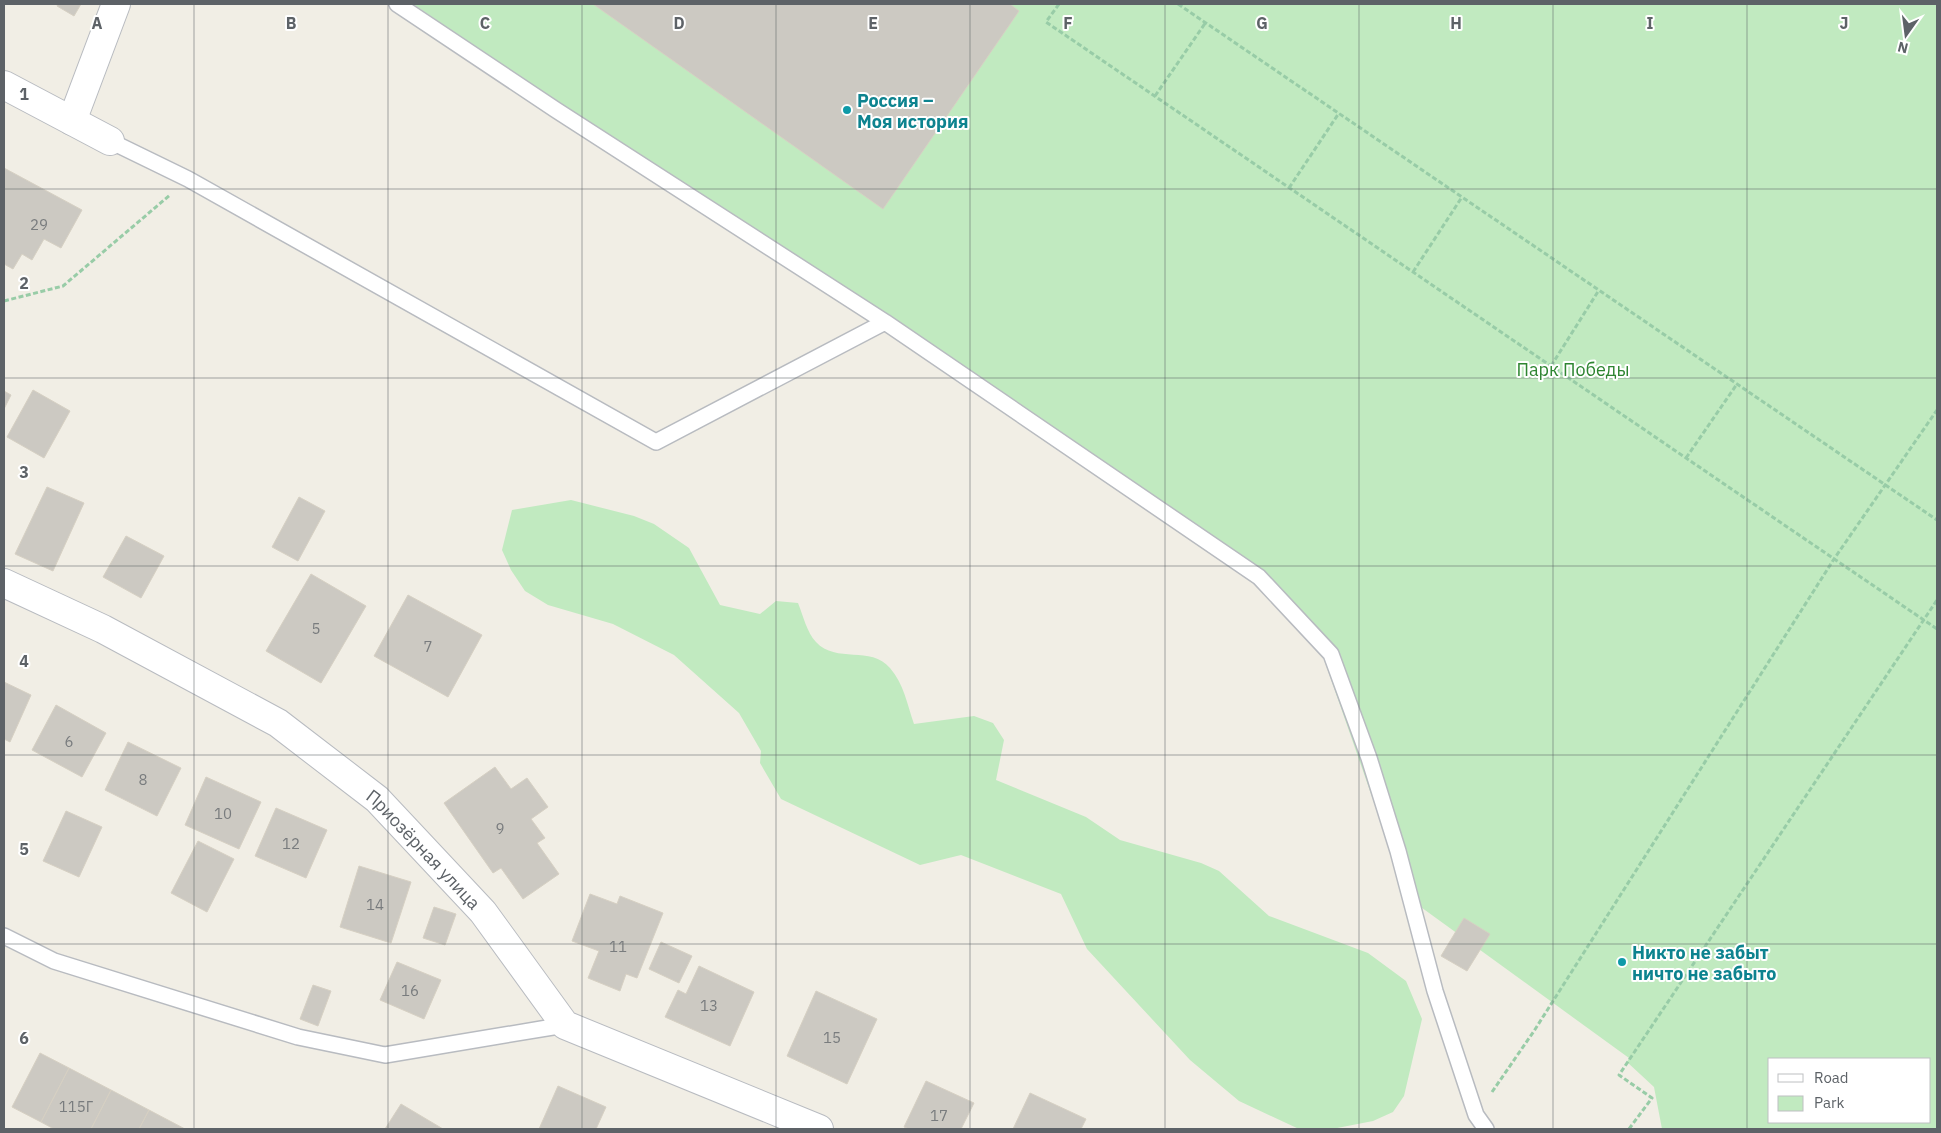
<svg xmlns="http://www.w3.org/2000/svg" width="1941" height="1133" viewBox="0 0 1941 1133" font-family="'IBM Plex Sans',sans-serif">
  <style>
    .green { fill: #c1eac0; fill-rule: evenodd }
    .building { fill: #ccc9c2; stroke: #d6d0c3 }
    .lines { fill: none; stroke-linecap: round; stroke-linejoin: round }
    .lane-casing { stroke: #b8bbc0; stroke-width: 18 }
    .street-casing { stroke: #b8bbc0; stroke-width: 30 }
    .path { stroke: #98cca7; stroke-width: 3; stroke-dasharray: 5 2.5; stroke-linecap: butt }
    .lane { stroke: #fff; stroke-width: 15 }
    .street { stroke: #fff; stroke-width: 28 }
    .grid { fill: none; stroke: #5d6267; stroke-width: 1; stroke-opacity: 0.55 }
    .culture-dot { fill: #0f9aa8; stroke: #fff; stroke-width: 2 }
    .labels { text-anchor: middle; dominant-baseline: central; stroke-width: 4; stroke-linejoin: round; paint-order: stroke }
    .number-label { font-size: 15px; fill: #797c7e }
    .culture-label { font-size: 18px; font-weight: bold; fill: #0d838f; stroke: #fff; text-anchor: start }
    .park-label { font-size: 18px; fill: #2e8531; stroke: #fff }
    .street-label { font-size: 18px; fill: #5d6267; stroke: #fff }
    .grid-label { font-size: 16px; text-anchor: middle; font-weight: bold; fill: #5d6267; stroke: #fff; stroke-width: 4; stroke-linejoin: round; paint-order: stroke }
  </style>
  <rect width="100%" height="100%" fill="#f1eee5"/>
  <path class="green" d="M413 4H1937V1129H1662L1654 1087 1627 1062 1629 1058 1407 897 1311 622ZM1770 1059H1930V1122H1770Z
    M571 500 634 516 654 524 689 548 720 605 760 614 776 601 798 603C803 615 807 633 816 642 836 664 871 645 890 668 904 684 907 704 914 724L974 716 993 723 1004 740 996 780 1086 817 1120 840 1201 863 1219 871 1269 916 1368 953 1406 981 1422 1019 1404 1096 1393 1112 1373 1121 1332 1129H1299L1239 1101 1190 1060 1087 949 1061 894 961 855 920 865 781 799 760 763 761 751 739 713 674 655 613 624 548 605 525 591 511 570 502 550 512 510Z"/>
  <path class="building" d="M58 4H81L74 16 57 6Z
    M593 4H1010L1019 11 883 209Z
    M4 168 82 210 61 248 44 239 32 260 22 254 13 269 4 264Z
    M33 390 70 411 44 458 7 437Z
    M4 391 11 395 4 409Z
    M47 487 84 503 53 571 15 554Z
    M299 497 325 511 298 561 272 547Z
    M126 536 164 556 141 598 103 577Z
    M311 574 366 606 321 683 266 651Z
    M408 595 482 635 448 697 374 656Z
    M4 682 31 695 10 742 4 739Z
    M56 705 106 733 82 777 32 750Z
    M128 742 181 768 157 816 105 790Z
    M495 767 511 789 527 778 548 807 531 819 545 838 537 843 559 874 523 899 501 868 493 873 444 803Z
    M206 777 261 802 239 849 185 825Z
    M276 808 327 830 306 878 255 856Z
    M66 811 102 827 79 877 43 861Z
    M198 841 234 859 207 912 171 893Z
    M359 866 411 882 391 943 340 927Z
    M590 894 617 904 620 896 663 913 637 978 626 974 620 991 588 978 599 951 572 941Z
    M434 907 456 914 445 945 423 938Z
    M1464 918 1490 934 1467 971 1441 956Z
    M661 942 692 956 679 983 649 969Z
    M397 962 441 980 424 1019 380 1000Z
    M699 966 754 992 730 1046 665 1017 678 990 686 994Z
    M313 985 331 991 318 1026 300 1019Z
    M816 991 877 1019 847 1084 787 1056Z
    M40 1053 69 1068 41 1122 12 1107Z
    M69 1068 111 1090 91 1129H54L41 1122Z
    M926 1081 974 1103 961 1129H909L904 1127Z
    M558 1086 606 1107 596 1129H539Z
    M111 1090 149 1110 139 1129H91Z
    M1030 1093 1086 1119 1081 1129H1013Z
    M401 1104 443 1129H385Z
    M149 1110 185 1129H139Z"/>
  <g class="lines">
    <defs>
      <path id="lane" d="M397 4 556 110 885 322 1259 577 1331 654 1369 758 1398 851 1435 991 1476 1115 1486 1129
        M110 141 188 179 656 442 885 322
        M4 936 54 961 298 1037 385 1055 565 1025"/>
      <g id="street">
        <path d="M4 85 110 141"/>
        <path d="M72 121 116 4"/>
        <path id="s1" d="M4 583 103 629 278 723 377 799 483 912 565 1025 819 1129"/>
      </g>
    </defs>
    <use href="#lane" class="lane-casing"/>
    <use href="#street" class="street-casing"/>
    <path class="path" d="M1059 4 1046 22 1937 629
      M1178 4 1937 520
      M1155 96 1206 22
      M1289 188 1339 113
      M1413 272 1462 197
      M4 301 63 286 170 195
      M1551 366 1599 290
      M1686 458 1737 384
      M1492 1092 1534 1031 1834 559 1937 410
      M1629 1129 1652 1098 1619 1075 1937 600"/>
    <use href="#lane" class="lane"/>
    <use href="#street" class="street"/>
  </g>
  <path class="grid" d="M194 4V1129M388 4V1129M582 4V1129M776 4V1129M970 4V1129M1165 4V1129M1359 4V1129M1553 4V1129M1747 4V1129M4 189H1937M4 378H1937M4 566H1937M4 755H1937M4 944H1937"/>
  <g class="culture-dot">
    <circle cx="847" cy="110" r="5"/>
    <circle cx="1622" cy="962" r="5"/>
  </g>
  <g class="labels">
    <g class="number-label">
      <text x="39" y="224">29</text>
      <text x="316" y="628">5</text>
      <text x="428" y="646">7</text>
      <text x="69" y="741">6</text>
      <text x="143" y="779">8</text>
      <text x="223" y="813">10</text>
      <text x="500" y="828">9</text>
      <text x="291" y="843">12</text>
      <text x="375" y="904">14</text>
      <text x="618" y="946">11</text>
      <text x="410" y="990">16</text>
      <text x="709" y="1005">13</text>
      <text x="832" y="1037">15</text>
      <text x="76" y="1106">115Г</text>
      <text x="939" y="1115">17</text>
    </g>
    <g class="culture-label">
      <text x="857" y="100">Россия –<tspan x="857" dy="21">Моя история</tspan></text>
      <text x="1632" y="952">Никто не забыт<tspan x="1632" dy="21">ничто не забыто</tspan></text>
    </g>
    <g class="park-label">
      <text x="1573" y="369">Парк Победы</text>
    </g>
    <g class="street-label">
      <text stroke="none"><textPath href="#s1" startOffset="501">Приозёрная улица</textPath></text>
    </g>
  </g>
  <g class="grid-label">
    <text x="97" y="29">A</text>
    <text x="291" y="29">B</text>
    <text x="485" y="29">C</text>
    <text x="679" y="29">D</text>
    <text x="873" y="29">E</text>
    <text x="1068" y="29">F</text>
    <text x="1262" y="29">G</text>
    <text x="1456" y="29">H</text>
    <text x="1650" y="29">I</text>
    <text x="1844" y="29">J</text>
    <text x="24" y="100">1</text>
    <text x="24" y="289">2</text>
    <text x="24" y="478">3</text>
    <text x="24" y="667">4</text>
    <text x="24" y="855">5</text>
    <text x="24" y="1044">6</text>
  </g>
  <rect width="1941" height="1133" fill="none" stroke="#5d6267" stroke-width="10"/>
  <rect x="1768" y="1058" width="162" height="65" fill="#ffffff" stroke="#bec0c2"/>
  <rect x="1778" y="1074" width="25" height="8" fill="#ffffff" stroke="#bec0c2"/>
  <text x="1814" y="1083" font-size="15" fill="#5d6267">Road</text>
  <rect x="1778" y="1096" width="25" height="15" fill="#c1eac0" stroke="#bec0c2"/>
  <text x="1814" y="1108" font-size="15" fill="#5d6267">Park</text>
  <g transform="translate(1906 35) rotate(194)" stroke="#ffffff" stroke-width="4" paint-order="stroke">
  <path d="M0-4L9 19L0 12L-9 19Z" fill="#5d6267"/>
  <text y="-8" font-size="14" font-weight="bold" text-anchor="middle" fill="#5d6267">N</text>
  </g>
</svg>
